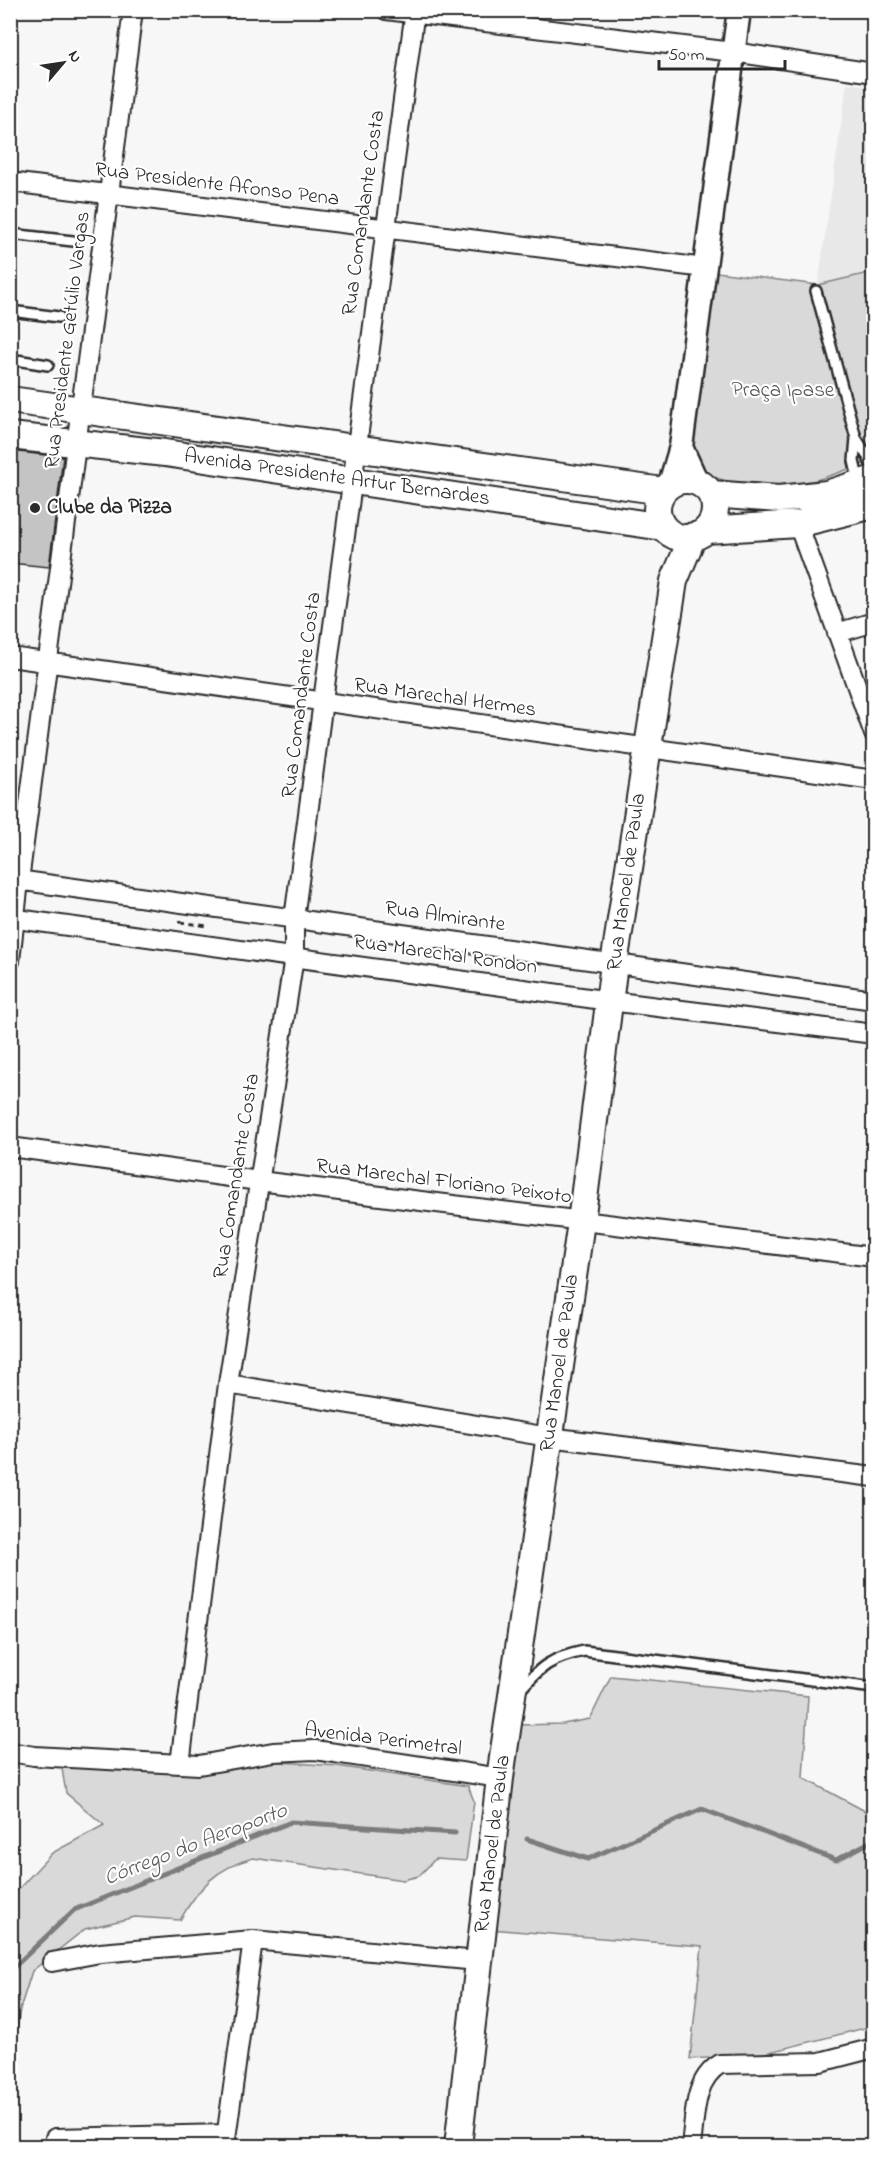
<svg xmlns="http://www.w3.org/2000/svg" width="884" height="2157" viewBox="0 0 884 2157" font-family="'Indie Flower',sans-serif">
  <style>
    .built { fill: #e8e8e8 }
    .green { fill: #d9d9d9; stroke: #828282; stroke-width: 1.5 }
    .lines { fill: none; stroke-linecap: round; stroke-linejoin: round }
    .stream { stroke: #7b7b7b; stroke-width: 5 }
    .building { fill: #c4c4c4; stroke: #2b2b2b; stroke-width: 1.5 }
    .service-casing { stroke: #2b2b2b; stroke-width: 14 }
    .minor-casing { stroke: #2b2b2b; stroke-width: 22 }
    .tertiary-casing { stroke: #2b2b2b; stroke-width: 27 }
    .secondary-casing { stroke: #2b2b2b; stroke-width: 30 }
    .path { stroke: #2b2b2b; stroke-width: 3; stroke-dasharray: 6 4.5; stroke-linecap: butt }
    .service { stroke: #fff; stroke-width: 9 }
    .minor { stroke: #fff; stroke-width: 18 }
    .tertiary { stroke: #fff; stroke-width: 22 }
    .secondary { stroke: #fff; stroke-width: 26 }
    .poi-dot { fill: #2b2b2b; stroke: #fff; stroke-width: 2 }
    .labels { text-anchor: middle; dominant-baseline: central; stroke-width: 4.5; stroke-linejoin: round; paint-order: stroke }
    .street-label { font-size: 21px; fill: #2b2b2b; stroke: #fff }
    .park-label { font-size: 21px; fill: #565656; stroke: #fff }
    .poi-label { font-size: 21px; font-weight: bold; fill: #2b2b2b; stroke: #fff; text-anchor: start }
    .water-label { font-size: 22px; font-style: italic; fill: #5a5a5a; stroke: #fff }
  </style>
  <rect width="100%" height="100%" fill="#f7f7f7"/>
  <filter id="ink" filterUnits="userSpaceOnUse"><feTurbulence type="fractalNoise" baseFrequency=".0167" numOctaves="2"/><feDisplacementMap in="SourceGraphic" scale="12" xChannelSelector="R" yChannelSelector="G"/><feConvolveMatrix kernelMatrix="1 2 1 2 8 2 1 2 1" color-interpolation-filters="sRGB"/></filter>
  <g filter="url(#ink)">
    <path class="built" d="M847 83 873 87V272L818 285Z"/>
    <path class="green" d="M709 271 818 285 873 272V461C854 466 836 475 816 480 772 489 714 489 680 457Z
      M611 1676 808 1696 803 1778 865 1811 873 1798V2026L758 2055 690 2059 702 1946 490 1929 516 1725 563 1724 590 1719Z
      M266 1761 337 1766 468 1786 474 1801 466 1861 435 1859 419 1876 403 1880 253 1858C216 1868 199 1887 180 1920L135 1917 85 1929 32 1971 20 2009 11 2069V1897L52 1853 104 1825 66 1793 61 1763Z"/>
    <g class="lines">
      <path class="stream" d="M527 1839 588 1859 702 1809 836 1860 874 1840
        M10 1971 74 1910 291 1822 455 1833"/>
    </g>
    <path class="building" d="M10 451 63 457 49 567 10 563Z"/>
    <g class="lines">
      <defs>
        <path id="service" d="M10 234 73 241
          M816 291 856 438 868 457 874 472
          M10 311 59 317
          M10 359 48 365
          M856 438 854 461 859 482
          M519 1691C541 1666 551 1658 584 1651L874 1688"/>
        <path id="minor" d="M386 10 733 52 874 73
          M10 182 705 268
          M798 524 874 734
          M837 633 874 622
          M10 657 874 780
          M10 879 874 1000
          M10 918 610 1001 874 1034
          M10 961 19 881 133 10
          M10 1147 259 1181 874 1257
          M228 1384 549 1437 874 1477
          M10 1752 34 1756 199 1765 273 1752 315 1750 500 1778
          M180 1764 228 1384 294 957V919L415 10
          M52 1962 100 1953 253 1940
          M55 2146V2138L226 2134
          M225 2146 253 1940 478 1961
          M691 2146C695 2118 693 2080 720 2064L820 2062 874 2048"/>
        <path id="tertiary" d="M681 447 697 482
          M670 484 681 447 739 10"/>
        <path id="secondary" d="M10 400 663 491
          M10 436 165 453 663 527
          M657 509a29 29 0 1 1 58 0a29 29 0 1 1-58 0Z
          M711 494 779 499 827 494 874 479
          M706 530 798 524 874 505
          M458 2146 500 1778 581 1222 614 964 674 581 693 536"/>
      </defs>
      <use href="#service" class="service-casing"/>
      <use href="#minor" class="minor-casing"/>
      <use href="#tertiary" class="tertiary-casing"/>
      <use href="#secondary" class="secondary-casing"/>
      <path class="path" d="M179 922 208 926"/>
      <use href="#service" class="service"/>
      <use href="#minor" class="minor"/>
      <use href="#tertiary" class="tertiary"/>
      <use href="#secondary" class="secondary"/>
    </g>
  </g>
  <circle class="poi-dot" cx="35" cy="508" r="6"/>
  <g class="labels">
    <g class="street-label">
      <text transform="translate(217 185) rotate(7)">Rua Presidente Afonso Pena</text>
      <text transform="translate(364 213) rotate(-82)">Rua Comandante Costa</text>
      <text transform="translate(68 340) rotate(-83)">Rua Presidente Getúlio Vargas</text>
      <text transform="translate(337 478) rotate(8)">Avenida Presidente Artur Bernardes</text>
      <text transform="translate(302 695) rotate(-83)">Rua Comandante Costa</text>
      <text transform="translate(445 698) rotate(8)">Rua Marechal Hermes</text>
      <text transform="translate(627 882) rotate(-82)">Rua Manoel de Paula</text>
      <text transform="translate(445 917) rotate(8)">Rua Almirante</text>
      <text transform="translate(445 955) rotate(8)">Rua Marechal Rondon</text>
      <text transform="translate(237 1176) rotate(-81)">Rua Comandante Costa</text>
      <text transform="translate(444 1182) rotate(7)">Rua Marechal Floriano Peixoto</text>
      <text transform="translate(560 1363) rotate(-82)">Rua Manoel de Paula</text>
      <text transform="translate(383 1740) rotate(7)">Avenida Perimetral</text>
      <text transform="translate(493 1844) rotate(-83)">Rua Manoel de Paula</text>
    </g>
    <g class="park-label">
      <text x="783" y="391">Praça Ipase</text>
    </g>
    <g class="poi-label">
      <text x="47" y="508">Clube da Pizza</text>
    </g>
    <g class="water-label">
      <text transform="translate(196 1845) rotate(-21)">Córrego do Aeroporto</text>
    </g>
  </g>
  <rect width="884" height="2157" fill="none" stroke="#fff" stroke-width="36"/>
  <rect x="18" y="18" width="848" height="2121" fill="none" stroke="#2b2b2b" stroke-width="2" filter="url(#ink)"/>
  <g transform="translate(63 63) rotate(61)" stroke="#ffffff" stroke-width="4.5" paint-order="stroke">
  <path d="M0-4.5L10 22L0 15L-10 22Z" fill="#2b2b2b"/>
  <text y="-9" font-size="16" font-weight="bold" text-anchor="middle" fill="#2b2b2b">N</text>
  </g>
  <path d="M659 60v9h126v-9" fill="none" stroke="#2b2b2b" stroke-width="3"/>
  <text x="668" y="60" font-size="18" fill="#2b2b2b" stroke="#ffffff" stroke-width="4.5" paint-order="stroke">50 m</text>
</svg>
